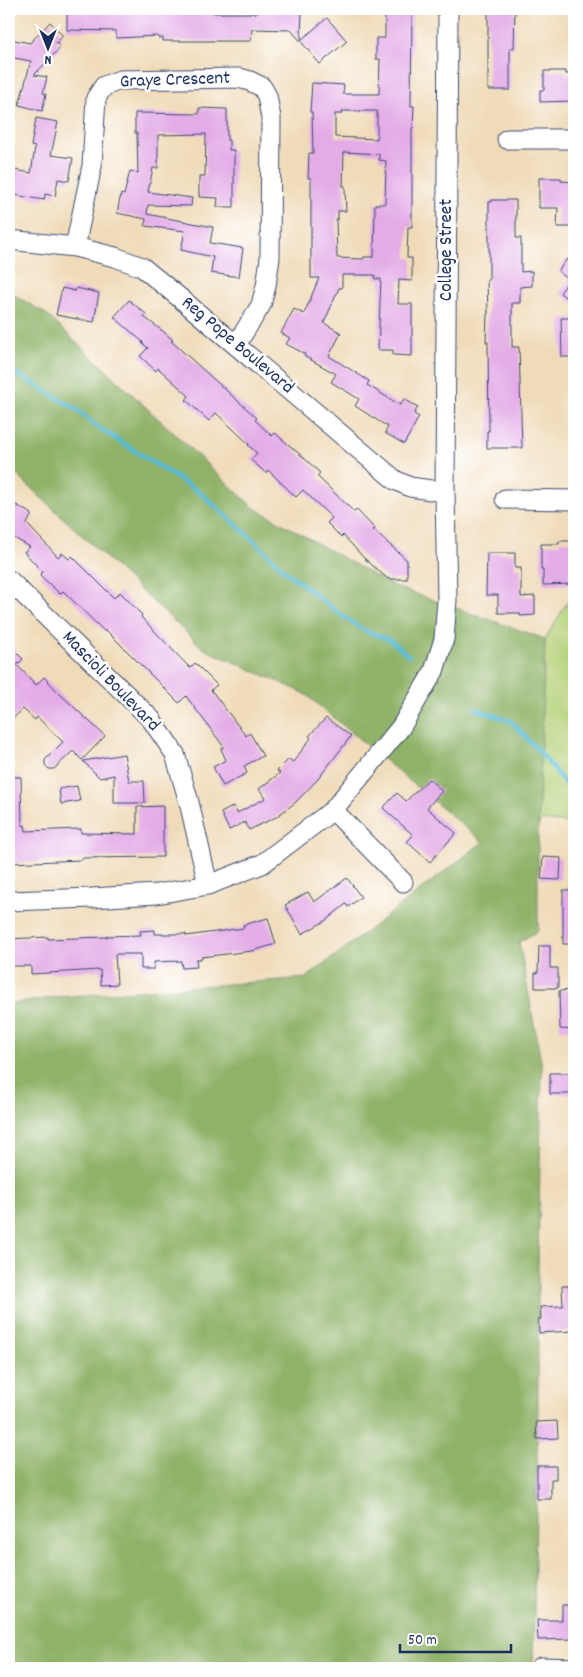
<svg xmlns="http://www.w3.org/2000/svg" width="583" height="1677" viewBox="0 0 583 1677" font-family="Dekko,sans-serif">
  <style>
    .green { fill: #b4d076; stroke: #68806a }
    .forest { fill: #8fb267; stroke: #557062 }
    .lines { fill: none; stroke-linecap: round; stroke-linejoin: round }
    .stream { stroke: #54b9d2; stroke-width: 4.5 }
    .building { fill: #e3abe7; fill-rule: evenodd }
    .minor-casing { stroke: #3b496c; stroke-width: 21 }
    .minor { stroke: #fff; stroke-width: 19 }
    .labels { text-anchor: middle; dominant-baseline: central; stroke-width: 5; stroke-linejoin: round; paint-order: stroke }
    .street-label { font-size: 19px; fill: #1b2f5e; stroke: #fff }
  </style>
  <rect width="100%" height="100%" fill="#fff"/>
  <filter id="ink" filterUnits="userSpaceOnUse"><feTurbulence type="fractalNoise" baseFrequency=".02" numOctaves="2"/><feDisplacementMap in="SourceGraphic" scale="10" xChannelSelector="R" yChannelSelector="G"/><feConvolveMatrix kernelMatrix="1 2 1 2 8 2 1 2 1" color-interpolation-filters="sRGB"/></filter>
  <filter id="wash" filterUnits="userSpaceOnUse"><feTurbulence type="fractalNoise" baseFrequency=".0096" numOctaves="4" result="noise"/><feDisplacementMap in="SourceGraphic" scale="20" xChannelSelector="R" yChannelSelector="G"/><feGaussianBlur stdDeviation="1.12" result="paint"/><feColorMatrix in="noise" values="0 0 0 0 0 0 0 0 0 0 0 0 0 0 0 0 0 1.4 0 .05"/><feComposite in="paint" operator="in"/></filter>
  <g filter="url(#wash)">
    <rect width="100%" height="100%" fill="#f0dbb9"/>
    <path class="green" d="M568 601 574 602V824L542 820 538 826 545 639Z"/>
    <path class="forest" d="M9 292 45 313 253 507 393 586 545 639 538 826V931L519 942 542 1067 538 1262V1406L533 1668H9V1004L59 997 306 978 483 842 304 693 204 649 18 476 9 474Z"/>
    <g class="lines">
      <path class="stream" d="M9 369 76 409 96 426 199 492 251 538 284 570 341 615 365 631 390 640 409 656
        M476 709 511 721 545 758 566 785 574 789"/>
    </g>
    <g id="blocks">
      <path class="building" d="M67 9H162V12L196 13V9H214V13H257V9H302L301 40 327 18 347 41 320 64 291 30 252 29 251 41H163V38H158V36L116 38V31L67 30Z
        M385 9H412L411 106H414L413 128H412V227H408L407 258H412V281L399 280 398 304H412V356L393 355V350H378L381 279H375V275H342V288H339L324 323 341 333 329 356 369 381 367 385 400 405 404 399 418 407 414 414 419 417 404 444 385 433 388 427 355 406 359 399 331 382 336 374 304 356 305 354 286 344 290 338 281 333 294 309 304 314 319 278H311V178H308L309 153H313L312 112H310L312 83 344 85 343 94H379L380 59H376V38H385ZM342 111H377V139L335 137V114H342ZM344 152 379 154V160L386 161 385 204H375L374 257H364L363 259 337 258 336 219H338V211H346L345 186H343Z
        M488 9H515L514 48H510V90H488Z
        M50 22 63 36 56 43 61 47 34 75 47 77 43 93 46 94 42 111 19 105 31 61 9 57V39L30 43Z
        M544 71H566V74H574V101L540 102V90H544Z
        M199 108 227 109V140H229V150H234V207H217L218 198 199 197V176H205L206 134 158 135V168H153L148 192 192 198 191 206 148 205 147 214 213 227 210 243 243 248 239 277 211 273 213 257 181 250 185 231 145 226 146 219 117 213 121 194 124 195 130 171 138 173 137 133H135V113L199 114Z
        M36 118 58 122 51 155 73 158 69 181 58 179 55 196 45 194 44 200 9 194V169L31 173 35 147 31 146Z
        M539 178H561V181L574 182 572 227H557L558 208H539Z
        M492 200H516V238H521V272L532 271V286L520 287V303H512V347H519L522 448H487V431H489L488 342H486L487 314H488L487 280H489V202H492Z
        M567 259 574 264V304L560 293 569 280 558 271Z
        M62 288 75 291 76 288 99 293 94 322 56 315Z
        M129 300 146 314 144 317 164 332 173 340 171 341 257 418 255 420 272 436 275 433 303 457 320 473 317 476 354 512 357 510 375 529 373 530 407 560V579H388L364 558 343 535 341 537 327 523 332 518 303 490 296 497 268 470 266 473 251 460 257 453 248 445 249 444 216 413 209 421 186 400 189 396 158 368 156 371 140 356 148 348 142 343 143 342 114 317Z
        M561 318H574V357H562Z
        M9 501 32 514 27 524 58 557 62 553 69 559 72 556 114 598 120 592 142 615 141 617 190 668 195 663 217 685 211 690 246 736 250 733 263 756 244 766 247 773 223 786 213 767 226 760 221 749 224 747 186 696 179 703 106 630 105 632 63 591 60 594 40 575 43 572 24 552 30 547 9 535Z
        M559 541H572L571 544H574V584L543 585V570H541V544H559Z
        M487 553H515V568H521V597L535 596V615L520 616V613H498V595H486Z
        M9 645 23 659 17 665 36 685 44 677 60 694 105 736 82 760 73 751 54 769H49L45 765V760L63 742 37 717 35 720 23 709 9 722Z
        M326 718 351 736 318 779 296 802 276 817 249 830 245 822 229 830 221 813 234 806 237 813 266 798 259 789 280 773 277 771 289 759 293 762 311 738 309 736Z
        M124 754 129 781H144L145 803H114V775L100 778 83 761Z
        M9 777H21L22 826 25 825 26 831 81 829V833L137 834V807L163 806V857L82 858V860L9 863Z
        M429 779 442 791 427 808 456 833 430 862 407 842 413 835 383 808 397 793 406 801Z
        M77 786 80 801 61 804 59 789Z
        M543 857 561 858 560 880 541 879Z
        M347 878 361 897 348 907 346 904 325 921 302 934 285 905 308 892 314 902Z
        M563 890H574V944H563Z
        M268 918 276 944 252 951 201 957V959H196L197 967 182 968 181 961 154 962V969H141V954H115L117 984 101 985 100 970 31 974V966H9V939L48 937V939L107 937V936L141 935 140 931 155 930V934H186V936L244 928 243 925Z
        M539 946H550V968H558V988H535V973H538Z
        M574 990V1030L560 1029 559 991Z
        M550 1073H574V1094H550Z
        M562 1286H574V1331L539 1333 538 1319H541L540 1307 563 1306Z
        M557 1421 558 1438 537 1439 536 1422Z
        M537 1466H556V1479H551V1499H537Z
        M562 1605H574V1639L538 1640 537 1620H562Z"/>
    </g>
  </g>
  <g filter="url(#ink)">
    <use href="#blocks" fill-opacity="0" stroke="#3b496c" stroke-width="1"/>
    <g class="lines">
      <defs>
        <path id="minor" d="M507 139H574
          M9 240 75 247 115 257 142 267 180 298 395 480 410 487 445 492
          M75 247 92 166 96 98 104 86 120 80 239 78 250 81 262 87 267 96 271 118 270 258 266 286 261 305 236 345
          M505 499 574 500
          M9 580 151 719 175 754 189 802 208 885
          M333 810 403 882
          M9 901 92 898 157 894 208 885 262 864 333 810 401 727 434 671 444 639 447 600 445 492 448 9
          M541 1667 574 1668"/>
      </defs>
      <use href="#minor" class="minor-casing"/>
      <use href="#minor" class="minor"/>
    </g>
  </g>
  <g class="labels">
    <g class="street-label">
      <text transform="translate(175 81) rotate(-2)">Graye Crescent</text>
      <text transform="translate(447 250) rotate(-90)">College Street</text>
      <text transform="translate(237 346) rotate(40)">Reg Pope Boulevard</text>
      <text transform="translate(110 682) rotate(46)">Mascioli Boulevard</text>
    </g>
  </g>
  <rect width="583" height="1677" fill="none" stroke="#fff" stroke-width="30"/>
  <g transform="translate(48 48) rotate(180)" stroke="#ffffff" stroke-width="4" paint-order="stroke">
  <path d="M0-4L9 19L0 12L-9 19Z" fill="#1b2f5e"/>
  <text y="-8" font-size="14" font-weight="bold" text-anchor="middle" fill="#1b2f5e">N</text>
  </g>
  <path d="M400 1644v8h111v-8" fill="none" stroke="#1b2f5e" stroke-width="2.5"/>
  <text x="408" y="1644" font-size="15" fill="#1b2f5e" stroke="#ffffff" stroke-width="4" paint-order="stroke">50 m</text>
</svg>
